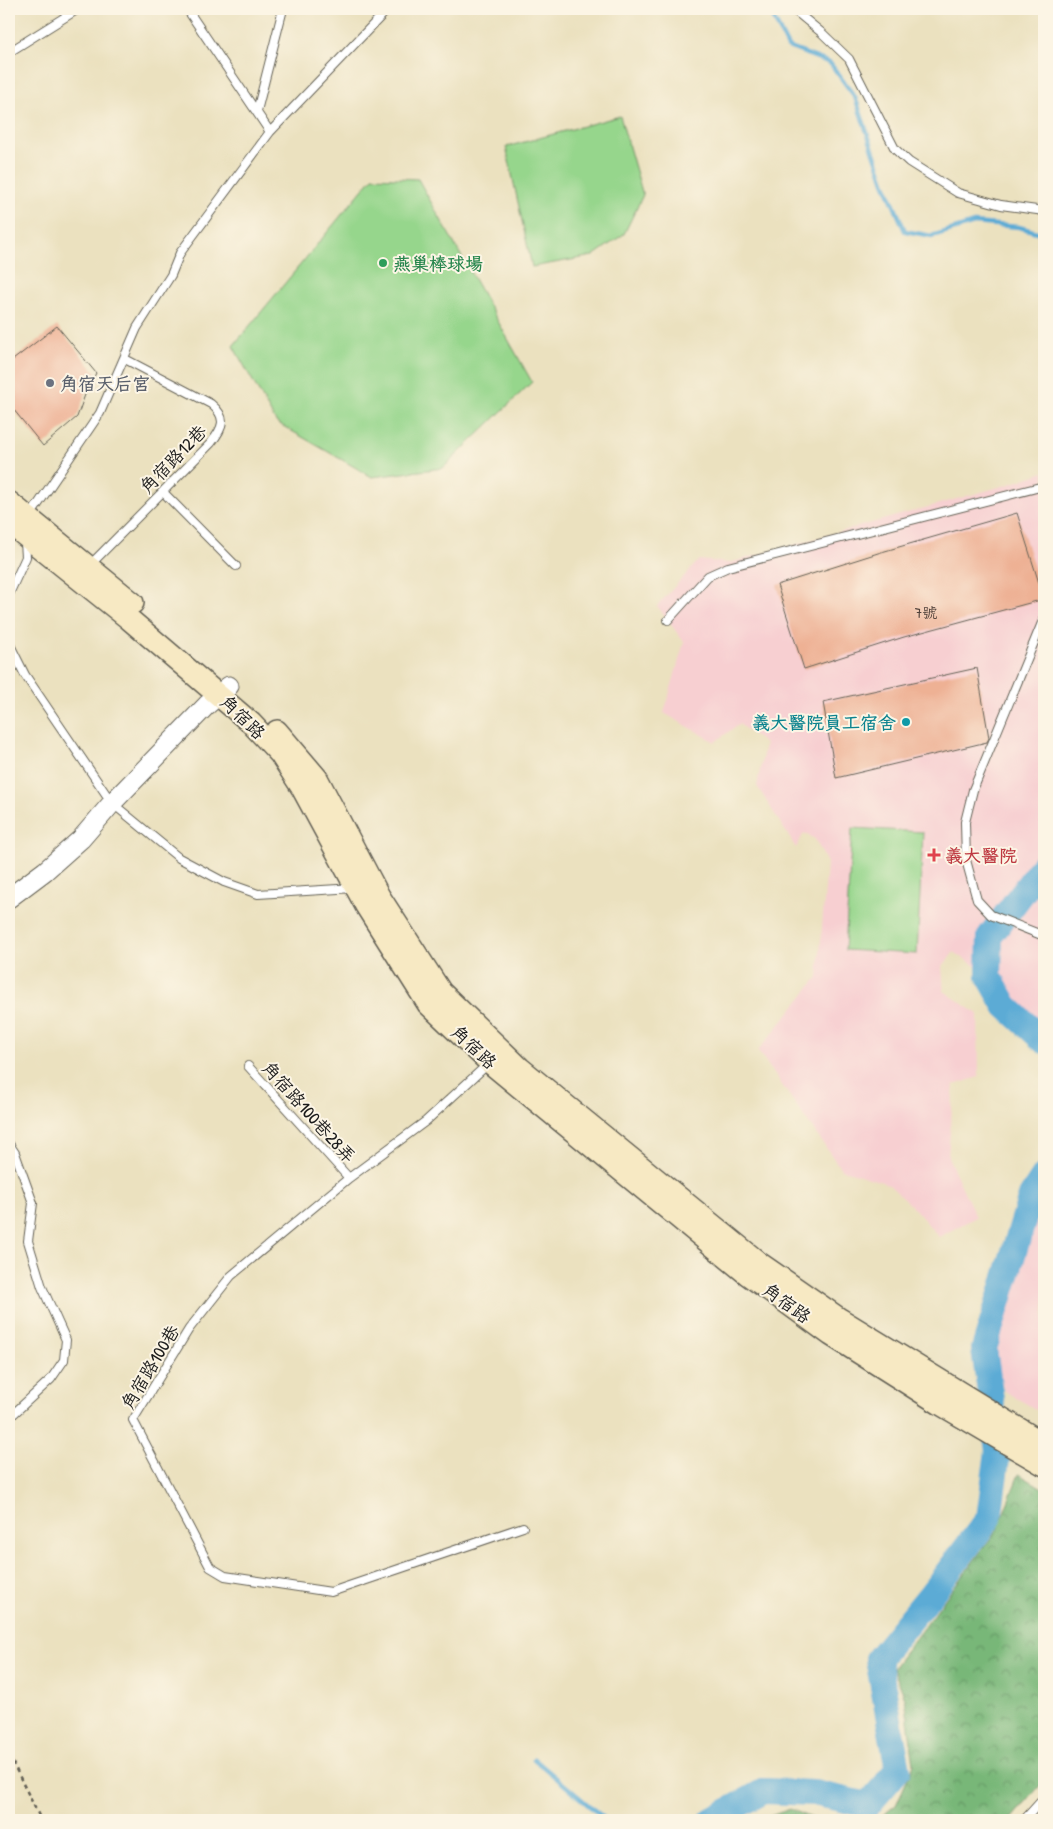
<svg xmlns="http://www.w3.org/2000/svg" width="1053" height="1829" viewBox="0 0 1053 1829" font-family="'Patrick Hand','LXGW WenKai TC',sans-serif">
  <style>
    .built { fill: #f7cfd1 }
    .forest { fill: url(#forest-crowns); stroke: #4a6a4a }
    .pitch { fill: #96d68c; stroke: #597954 }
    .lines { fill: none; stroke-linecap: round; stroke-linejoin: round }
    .stream { stroke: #5babd5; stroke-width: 4.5 }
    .river { stroke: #5babd5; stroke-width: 26 }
    .building { fill: #eeb194 }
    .service-casing { stroke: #646155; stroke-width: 10 }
    .tertiary-casing { stroke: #646155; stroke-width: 21 }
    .secondary-casing { stroke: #646155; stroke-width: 24 }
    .path { stroke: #646155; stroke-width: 2.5; stroke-dasharray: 4 4; stroke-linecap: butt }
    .service { stroke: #fff; stroke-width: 8 }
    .tertiary { stroke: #fff; stroke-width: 19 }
    .secondary { stroke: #f7e9c3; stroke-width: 21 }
    .leisure-dot { fill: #2e9e5b; stroke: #fcf5e5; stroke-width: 2 }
    .worship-dot { fill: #6b7280; stroke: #fcf5e5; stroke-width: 2 }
    .culture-dot { fill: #0f9aa8; stroke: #fcf5e5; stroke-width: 2 }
    .health-dot { fill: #e0444e; stroke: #fcf5e5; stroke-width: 2 }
    .labels { text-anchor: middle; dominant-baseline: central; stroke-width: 4; stroke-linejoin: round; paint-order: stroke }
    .number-label { font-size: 15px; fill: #50413a }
    .leisure-label { font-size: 18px; font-weight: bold; fill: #27864d; stroke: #fcf5e5; text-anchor: start }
    .worship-label { font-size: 18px; font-weight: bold; fill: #5b616d; stroke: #fcf5e5; text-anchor: start }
    .street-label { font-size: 18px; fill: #1c1c1c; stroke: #fcf5e5 }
    .culture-label { font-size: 18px; font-weight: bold; fill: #0d838f; stroke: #fcf5e5; text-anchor: end }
    .health-label { font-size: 18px; font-weight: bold; fill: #be3a42; stroke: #fcf5e5; text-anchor: start }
  </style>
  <defs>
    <pattern id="forest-crowns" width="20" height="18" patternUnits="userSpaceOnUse" patternTransform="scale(1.25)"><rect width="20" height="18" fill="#78b778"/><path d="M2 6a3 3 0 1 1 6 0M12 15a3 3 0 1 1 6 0" fill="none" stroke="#629462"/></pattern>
  </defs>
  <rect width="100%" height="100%" fill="#fcf5e5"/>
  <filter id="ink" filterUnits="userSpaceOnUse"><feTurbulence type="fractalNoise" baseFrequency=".02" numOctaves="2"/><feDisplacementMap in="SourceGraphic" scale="10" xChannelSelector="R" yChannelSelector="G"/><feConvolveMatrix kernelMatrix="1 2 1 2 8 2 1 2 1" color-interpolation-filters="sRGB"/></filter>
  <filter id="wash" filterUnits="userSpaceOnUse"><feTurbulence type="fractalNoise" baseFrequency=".0096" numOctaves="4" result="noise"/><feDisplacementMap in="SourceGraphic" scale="20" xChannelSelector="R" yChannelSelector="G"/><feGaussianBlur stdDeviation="1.12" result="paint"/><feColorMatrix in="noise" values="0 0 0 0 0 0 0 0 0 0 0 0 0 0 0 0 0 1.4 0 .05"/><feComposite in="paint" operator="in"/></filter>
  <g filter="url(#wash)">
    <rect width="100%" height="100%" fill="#ebe1bf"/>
    <path class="built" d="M1044 472V1026L1024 1011 1005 985 954 952 942 967 944 991 978 1014 979 1077 954 1085 948 1157 976 1217 939 1237 913 1207 888 1184 841 1169 758 1051 818 977 827 863 815 839 804 833 796 848 757 786 765 744 739 724 715 742 664 713 684 642 657 606 699 560 729 563 1010 484Z
      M1044 1196V1414L1004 1391 991 1336 1039 1203Z"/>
    <path class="forest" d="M1019 1474 1044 1489V1781L1010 1820H876L896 1805 914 1765 905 1698 893 1668 997 1530Z
      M790 1809 817 1820H759Z"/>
    <path class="pitch" d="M620 116 643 195 624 234 593 256 532 267 506 147Z
      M373 177 418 179 532 382 443 468 372 477 276 422 233 346Z
      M852 828 923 832 917 954 845 950Z"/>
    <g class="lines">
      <path class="stream" d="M769 9 788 47 830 63 855 97 884 182 905 231 932 236 974 223 1019 227 1044 234
        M534 1759 606 1820"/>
      <path class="river" d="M1044 864 990 936 989 976 1006 1006 1044 1041
        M712 1820 764 1791 814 1793 868 1805 898 1770 878 1659 931 1594 989 1518 998 1451 984 1349 1031 1196 1044 1176"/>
    </g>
    <g id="blocks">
      <path class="building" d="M57 326 96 373 86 392 77 417 43 446 9 404V363Z
        M1017 513 1044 599 904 637 804 669 777 585 878 553Z
        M977 668 989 738 987 742 836 778 823 702Z"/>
    </g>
  </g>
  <g filter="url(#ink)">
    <use href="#blocks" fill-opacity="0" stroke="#646155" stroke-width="1"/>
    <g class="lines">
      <defs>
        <path id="service" d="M187 9 270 132
          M793 9 822 33 849 59 895 149 909 162 958 193 1001 205 1044 211
          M14 49 78 9
          M257 111 283 9
          M163 492 236 566
          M30 516 100 413 137 328 171 275 180 253 270 132 388 9
          M89 566 211 443C223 428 228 418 211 404L125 359
          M9 594 26 557 25 542
          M1044 618 973 790 965 822 966 860 977 900 991 915 1044 936
          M668 620 708 576 728 567 1044 486
          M9 643 25 675 112 803 179 858 224 882 258 894 354 888
          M488 1064 426 1121 349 1178 231 1276 189 1329 133 1420 210 1567 225 1576 331 1592 523 1527
          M248 1066 349 1178
          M9 1144 15 1153 33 1203 28 1241 42 1287 66 1340 64 1360 51 1379 9 1418
          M1024 1820 1044 1798"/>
        <path id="tertiary" d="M9 898 45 871 81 839 112 803 207 705 229 686"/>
        <path id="secondary" d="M9 502 133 603
          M9 523 129 619 251 723 280 754 302 788 366 906 428 1004 489 1062 747 1274 831 1335 940 1404 1044 1465
          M277 731 317 778 379 896 441 992 520 1068 758 1262 840 1319 1044 1444"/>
      </defs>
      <use href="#service" class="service-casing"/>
      <use href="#tertiary" class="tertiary-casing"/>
      <use href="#secondary" class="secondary-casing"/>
      <path class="path" d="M9 1755 41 1820"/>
      <use href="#service" class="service"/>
      <use href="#tertiary" class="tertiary"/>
      <use href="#secondary" class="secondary"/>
    </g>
  </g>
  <circle class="leisure-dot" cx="383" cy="263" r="5"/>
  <circle class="worship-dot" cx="50" cy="383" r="5"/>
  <circle class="culture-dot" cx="906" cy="722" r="5"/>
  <path class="health-dot" d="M931.5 847.5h5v5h5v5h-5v5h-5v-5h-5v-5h5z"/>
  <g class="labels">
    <g class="number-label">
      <text x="926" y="612">7號</text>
    </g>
    <g class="leisure-label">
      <text x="393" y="263">燕巢棒球場</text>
    </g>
    <g class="worship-label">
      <text x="60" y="383">角宿天后宮</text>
    </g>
    <g class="street-label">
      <text transform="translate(173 459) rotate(-46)">角宿路12巷</text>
      <text transform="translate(243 717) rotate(44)">角宿路</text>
      <text transform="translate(474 1047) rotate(43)">角宿路</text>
      <text transform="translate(309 1112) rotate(48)">角宿路100巷28弄</text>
      <text transform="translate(787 1303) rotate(36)">角宿路</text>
      <text transform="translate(150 1367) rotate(-59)">角宿路100巷</text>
    </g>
    <g class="culture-label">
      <text x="896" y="722">義大醫院員工宿舍</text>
    </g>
    <g class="health-label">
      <text x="945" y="855">義大醫院</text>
    </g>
  </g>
  <rect width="1053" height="1829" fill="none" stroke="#fcf5e5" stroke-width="30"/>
</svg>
